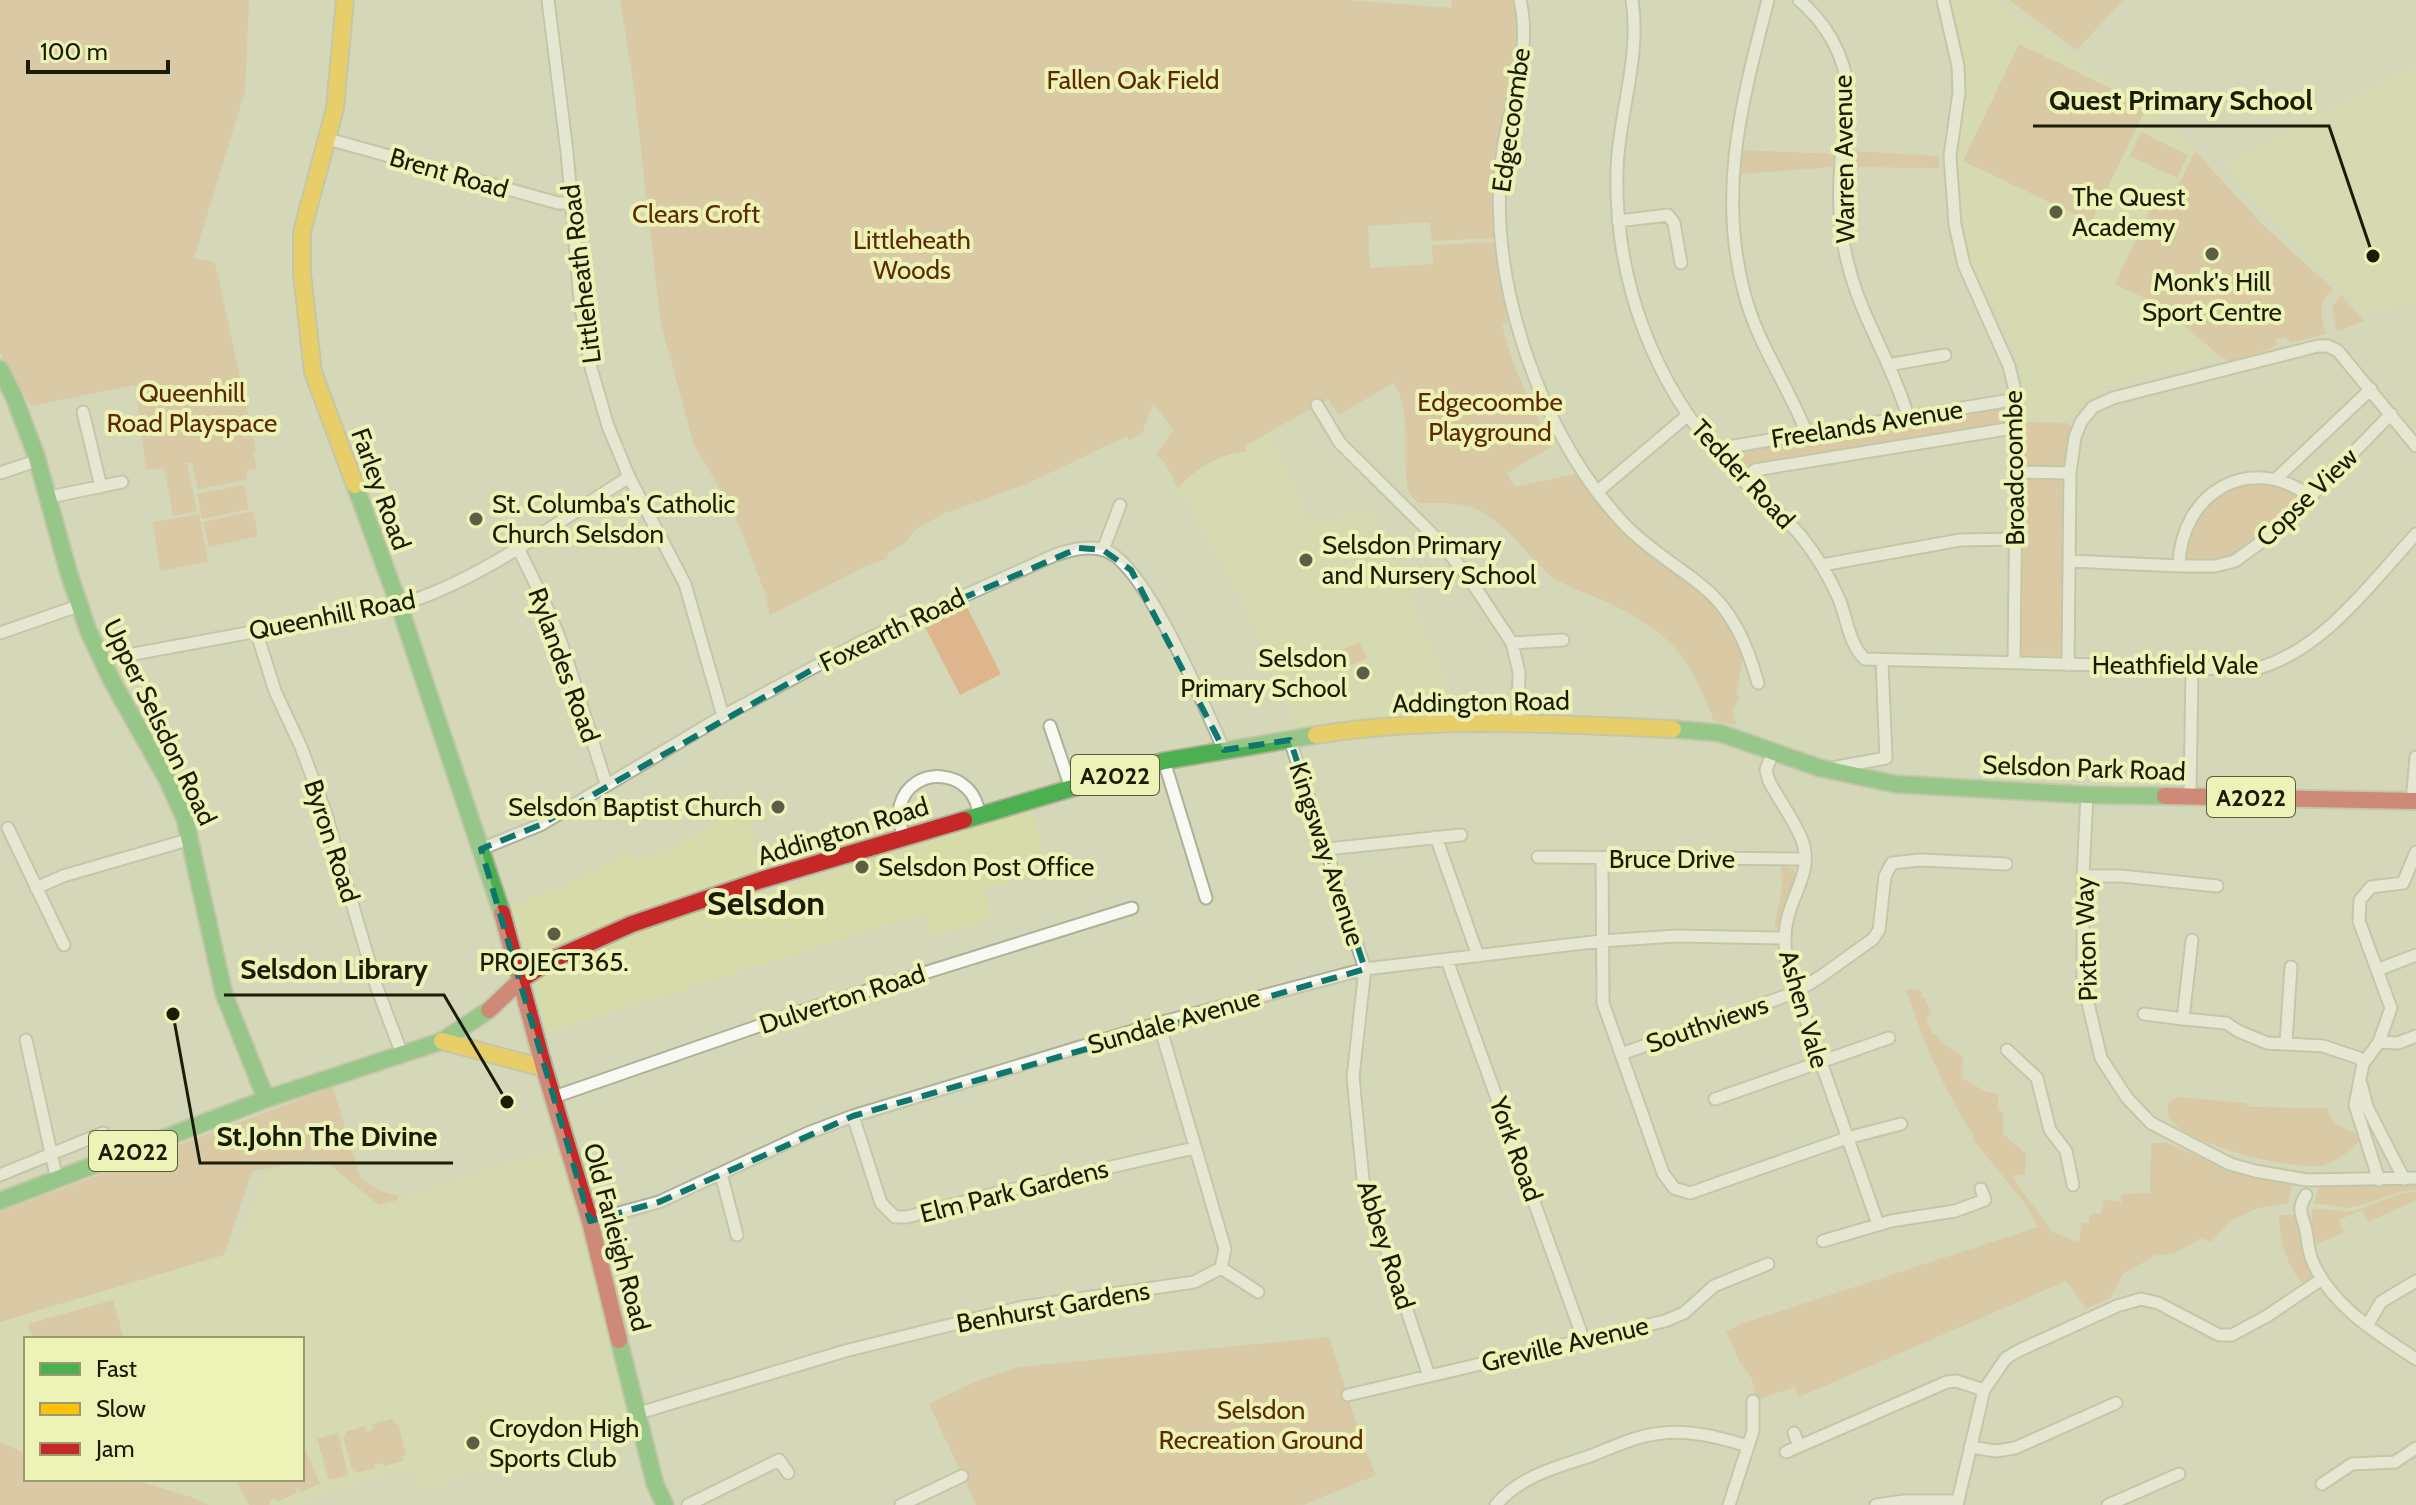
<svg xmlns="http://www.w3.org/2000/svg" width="2416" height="1505" viewBox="0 0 2416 1505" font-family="Cabin,sans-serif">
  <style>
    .built { fill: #d7dba9 }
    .green { fill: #deb58d }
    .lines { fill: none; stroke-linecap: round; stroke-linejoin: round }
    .street-casing { stroke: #aeb097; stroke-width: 15 }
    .fast-casing { stroke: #aeb097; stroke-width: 20 }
    .slow-casing { stroke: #aeb097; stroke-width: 20 }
    .jam-casing { stroke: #aeb097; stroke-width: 20 }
    .street { stroke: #f9f9f4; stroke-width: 11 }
    .fast { stroke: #4caf50; stroke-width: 16 }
    .slow { stroke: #ffc107; stroke-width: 16 }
    .jam { stroke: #c62828; stroke-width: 16 }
    .marked { fill: none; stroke: #0f766e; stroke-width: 6; stroke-dasharray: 16 10; stroke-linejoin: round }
    .poi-dot { fill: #5b5e44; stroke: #edf2b7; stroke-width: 3 }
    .labels { text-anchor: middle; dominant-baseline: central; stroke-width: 8; stroke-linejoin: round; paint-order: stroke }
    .shield { fill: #edf2b7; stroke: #595c3b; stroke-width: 2 }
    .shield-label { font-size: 24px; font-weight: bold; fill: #1a1c06 }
    .park-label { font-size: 26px; fill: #5d2a02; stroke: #edf2b7 }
    .street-label { font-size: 26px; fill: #1a1c06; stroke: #edf2b7 }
    .poi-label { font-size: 26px; fill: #1a1c06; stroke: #edf2b7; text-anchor: start }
    .district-label { font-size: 34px; font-weight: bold; fill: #1a1c06; stroke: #edf2b7 }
    .leader { fill: none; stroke: #1a1c06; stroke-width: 3 }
    .callout-dot { fill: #1a1c06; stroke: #edf2b7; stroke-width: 3 }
    .callout-label { font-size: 28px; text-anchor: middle; font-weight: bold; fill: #1a1c06; stroke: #edf2b7; stroke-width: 8; stroke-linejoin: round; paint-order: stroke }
  </style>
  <rect width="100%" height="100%" fill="#d5d8b8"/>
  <path class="built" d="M1951 0H1993L2085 66 2143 100 2195 151 2176 190 2115 284 2163 307 2215 352 2207 361 2184 369H2165L2101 388 2066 420 2024 418 2018 360 1972 262 1964 225 1957 158 1966 91V64L1960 32Z
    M2416 65V304L2365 311 2268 215 2223 164Z
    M1269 432 1309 520 1373 511 1461 714 1409 713 1296 726 1242 600 1178 488 1200 466 1225 455 1246 451 1245 446Z
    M749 806 761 894 1031 809 1049 870 984 890 992 919 932 937 925 913 547 1033 533 973 511 905 563 886 632 852 637 861 676 845 708 826Z
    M560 1147 631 1423 566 1453 447 1480 448 1488 417 1491 411 1468 322 1494 299 1505H209L191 1497 131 1479H302V1339H26V1454L0 1442V1322L236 1251 265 1170 317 1160 330 1165 379 1205Z"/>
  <path class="green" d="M0 0H249L245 91 194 258 215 262 256 451 253 452 257 469 246 471 247 480 198 489 192 463H187L197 511 173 516 164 468 146 470 135 385 31 406 0 352Z
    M620 0H1348L1452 8 1451 0H1513C1525 51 1506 96 1498 145 1493 175 1491 207 1494 238L1432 241 1430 222 1368 226 1370 268 1433 264 1432 245 1495 242 1508 323 1502 326 1514 366 1551 447 1507 473 1515 487 1575 474 1622 532 1699 589 1730 623 1744 652 1736 695 1740 698 1732 710 1736 725 1714 721C1689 653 1669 631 1602 600 1587 593 1566 587 1552 577 1525 555 1502 516 1468 506 1452 502 1435 503 1419 503L1409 494C1400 457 1414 417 1394 383L1338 415 1328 399 1245 446 1246 451C1214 457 1201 465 1178 488L1165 463 1156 455 1173 430 1153 403 1142 434 1129 440 1127 436 1029 483 943 514 915 530 905 543 889 552 887 559 864 567 770 615 765 593 734 513 694 445 661 324 648 211 655 210V204H647L634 87Z
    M2009 0H2123L2077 50Z
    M2019 44 2147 106 2091 222 1963 161Z
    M2141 132 2188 155 2177 178 2130 156Z
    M1742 150 1833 154V167L1741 174Z
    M1849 151 1939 156V168L1851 167 1848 166Z
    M2195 151 2261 223 2333 289C2316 306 2321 313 2326 334L2291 343 2285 337 2276 339V344L2271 349 2229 361 2215 352 2163 307 2115 284 2155 199 2176 190Z
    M2341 295 2364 321 2337 332 2332 308Z
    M2005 405 2013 409V417L2001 425 1744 466 1736 465 1730 458 1732 451Z
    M2023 422 2068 423 2071 426 2067 440 2065 472 2062 656 2020 655Z
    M2261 477 2311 497 2235 561 2179 566 2180 548 2204 500Z
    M244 485 249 509 202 519 197 494Z
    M253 511 258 536 209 547 203 522Z
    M199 514 208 562 160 571 153 522Z
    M965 603 1001 674 960 695 923 623Z
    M1359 642 1367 658 1338 671 1330 655Z
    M1781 865 1794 869 1796 880 1779 926 1774 929 1782 888Z
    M1914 989 1922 991V998H1925L1931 1014 1926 1018 1933 1035 1936 1034 1941 1042 1963 1056 1962 1078 1985 1091 1998 1094V1110L2003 1112V1134L2026 1154 2025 1174 2012 1176 2051 1231 2079 1243 2081 1223H2089L2090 1214H2101L2104 1200 2119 1201 2121 1204 2122 1194 2150 1193 2151 1143H2168L2226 1169 2292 1184 2288 1203 2258 1208 2230 1221 2211 1242 2202 1238 2173 1254 2156 1255 2123 1274 2110 1298 2086 1309 2066 1281 1799 1397 1794 1387 1757 1400 1752 1379 1739 1361 1726 1331 1741 1324 2038 1227 2024 1202 1974 1141V1136C1942 1087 1925 1045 1906 990Z
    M333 1087 360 1177 378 1190 399 1196 397 1200 379 1205 330 1165 317 1160 252 1171 224 1255 0 1322V1212Z
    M2177 1097 2245 1103 2249 1107 2326 1108 2335 1124 2359 1135V1141C2351 1151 2336 1161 2324 1165 2296 1172 2181 1144 2168 1116 2168 1114 2168 1106 2168 1104Z
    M2416 1184V1190C2394 1190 2374 1203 2353 1207 2343 1210 2327 1203 2314 1204L2318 1187 2324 1185Z
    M2416 1192V1200L2368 1222 2362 1210 2339 1220 2344 1233 2316 1244 2312 1233V1209C2326 1207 2342 1213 2352 1211 2374 1207 2394 1192 2416 1192Z
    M2279 1215H2297L2302 1249 2312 1271 2311 1279 2304 1285C2288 1270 2278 1236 2279 1215Z
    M113 1300 124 1339H33L28 1324Z
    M1329 1337 1363 1444 1376 1475 1303 1505H976L929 1404 972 1383 1018 1367Z
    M392 1419 394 1424 398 1423 406 1455 402 1456 403 1461 384 1466 382 1463 375 1464V1468L356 1473 355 1469H352L343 1437 346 1436 345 1432 365 1426 367 1432 373 1430 372 1424Z
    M338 1433 348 1475 329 1480 317 1439Z
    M0 1442 26 1454V1479H131L191 1497 209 1505H0Z
    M303 1444 320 1484 301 1492 298 1487 295 1489 297 1493 277 1502 275 1498 270 1501 269 1505H249L236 1479H302Z"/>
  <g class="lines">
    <defs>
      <path id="street" d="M548 0 567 152 580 301 591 368 608 426 629 477 685 584 723 716
        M1520 0C1532 52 1511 98 1503 149 1491 234 1510 320 1543 398 1563 443 1591 489 1625 525 1647 548 1676 565 1701 585 1733 610 1747 645 1758 683
        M1632 0C1641 57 1619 113 1617 169 1614 279 1653 384 1727 464 1750 490 1779 510 1801 536 1817 556 1829 576 1839 599 1847 618 1849 645 1865 659L2255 669C2323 651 2370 584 2416 534
        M1768 0C1741 105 1715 199 1748 306 1763 352 1790 390 1807 434
        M1799 0C1834 30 1853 72 1848 119 1846 133 1842 147 1841 161 1838 195 1839 231 1848 264 1861 318 1893 364 1908 417
        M1943 0 1958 66 1959 92 1950 156 1955 225 1964 265 2009 366 2017 399 2014 662
        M328 139 558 203H571
        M1618 221 1668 215 1674 223 1681 263
        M1888 365 1945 355
        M1317 405 1340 443 1442 544 1471 581 1512 643 1519 672 1518 723
        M83 412 101 487
        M1719 455 1734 446 2017 399
        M2017 472 2070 473
        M0 473 39 460
        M2276 479 2371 389
        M1743 480 1755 470 2019 427
        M1597 492 1688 415
        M50 497 122 482
        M518 548C535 583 554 619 566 657 580 699 592 741 606 783
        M1103 550 1120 505
        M2070 561 2179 566H2215L2235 561 2279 529 2391 414
        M1822 565 1960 540 2017 539
        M2179 566C2180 493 2250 451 2311 497
        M256 631 275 691 301 747 325 811 377 988 402 1054
        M0 633 78 606
        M1512 643 1563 640
        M101 660 399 605C478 582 559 521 629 477
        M2068 665 2070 473 2075 437 2081 422 2093 407 2113 398 2318 346H2328L2338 351 2416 446
        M1050 726 1071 788
        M1290 740 1365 969 1353 1077 1363 1180 1429 1376
        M1773 751 1766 770 1769 781C1779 800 1794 820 1802 840 1813 869 1794 891 1788 917 1783 934 1785 949 1787 966L1878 1224
        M1164 761 1206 898
        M1837 767 1886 758 1882 661
        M2087 795 2083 876V982L2101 1058 2127 1098 2151 1123 2230 1164 2255 1171 2307 1180 2416 1178
        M2190 796 2192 668
        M2412 801 2416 757
        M8 828 64 945
        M1436 837 1478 956
        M903 838C901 827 898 816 900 806 911 763 976 768 979 816
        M481 849 540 825 723 716 859 643 1055 555C1071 550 1087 545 1104 550 1145 562 1205 708 1224 750
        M1327 849 1461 835
        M1538 857 1805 859
        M1602 859 1603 1003 1663 1173 1674 1188 1690 1193 1847 1138 1901 1124
        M2083 876H2121L2217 886
        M36 888 63 876 191 839
        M2192 940 2183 1019 2226 1023 2238 1031 2267 1043 2323 1046 2359 1058 2363 1064 2355 1105 2379 1180
        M1447 960 1583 1338
        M2377 970 2416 955
        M2144 1014 2183 1019
        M26 1040 57 1180
        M2379 1042 2398 1043 2416 1036
        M2286 1043 2291 967
        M2007 1050 2037 1078 2050 1130 2066 1151 2073 1185
        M1621 1054 1794 993 1820 977 1873 939 1879 930 1885 876 1892 863 1920 860 2006 864
        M2363 1064 2379 1042 2391 1008 2359 921 2360 900 2371 887 2403 883 2416 852
        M2361 1084 2367 1107 2404 1179
        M554 1097 793 1014 1132 908
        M1715 1099 1889 1038
        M853 1116 881 1203 895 1217H907L993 1194 1194 1148
        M721 1174 737 1235
        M0 1175 103 1133
        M2306 1195C2299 1206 2300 1212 2304 1223 2308 1235 2307 1248 2312 1260 2330 1305 2378 1334 2416 1359
        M590 1221 659 1202 808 1133 853 1116 1159 1023 1365 969 1601 941 1676 936 1784 938
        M1823 1241 1891 1221 1955 1211 1985 1200 1981 1189
        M1221 1268 1258 1292
        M2368 1324 2381 1302 2416 1281
        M1348 1395 1665 1321 1684 1313 1714 1286 1768 1264
        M639 1413 845 1351 1023 1307 1194 1282 1221 1268 1225 1249 1159 1023
        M1794 1433 1799 1446
        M1970 1447 1996 1451 2015 1448 2116 1403
        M1786 1452 1947 1382 1956 1381 1984 1390
        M2322 1484 2352 1464 2395 1462 2416 1448
        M688 1505 779 1460 788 1473
        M901 1505 962 1476
        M1496 1505C1519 1477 1554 1468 1587 1457 1612 1448 1636 1435 1663 1433 1693 1430 1720 1438 1748 1446
        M1729 1505 1753 1431V1401
        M1876 1505 1904 1501H1957
        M1957 1505 1984 1390 2006 1358 2020 1350 2117 1306 2141 1299 2158 1303 2219 1335H2232L2267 1316 2322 1279
        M2108 1505 2179 1474"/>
      <path id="fast" d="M0 369 14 397 36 455 69 574 88 630 112 681 167 779 185 819 224 994 266 1099
        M355 485 399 605 502 913
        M1673 729 1720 733 1820 768 1895 784 2087 795 2165 796
        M964 820 1164 761 1316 735
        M0 1201 266 1099 442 1041 489 1010
        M619 1340 655 1484 665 1505"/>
      <path id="slow" d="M345 0 335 108 302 232V273L313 372 355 485
        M1316 735C1434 716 1555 724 1673 729
        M442 1041 544 1068"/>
      <path id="jam" d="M2165 796 2416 801
        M502 913 544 1068 590 1221 619 1340
        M489 1010 521 980 549 961 632 924 761 880 964 820"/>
    </defs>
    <use href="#street" class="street-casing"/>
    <use href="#fast" class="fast-casing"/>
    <use href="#slow" class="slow-casing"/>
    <use href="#jam" class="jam-casing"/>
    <use href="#street" class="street"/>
    <use href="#fast" class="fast"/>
    <use href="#slow" class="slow"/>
    <use href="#jam" class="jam"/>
  </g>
  <path d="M0 0H2416V1505H0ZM1079 548 1103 550 1131 570 1224 750 1290 740 1365 969 853 1116 659 1202 590 1221 481 849 540 825 859 643Z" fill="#d5d8b8" fill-opacity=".55" fill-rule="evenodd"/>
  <path class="marked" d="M1079 548 1103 550 1131 570 1224 750 1290 740 1365 969 853 1116 659 1202 590 1221 481 849 540 825 859 643Z"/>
  <g class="poi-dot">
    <circle cx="2056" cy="212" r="8"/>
    <circle cx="2212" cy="254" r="8"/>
    <circle cx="476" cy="519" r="8"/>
    <circle cx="1306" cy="560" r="8"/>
    <circle cx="1363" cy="673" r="8"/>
    <circle cx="778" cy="807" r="8"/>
    <circle cx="862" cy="867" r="8"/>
    <circle cx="554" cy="934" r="8"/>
    <circle cx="473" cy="1443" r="8"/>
  </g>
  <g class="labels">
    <g class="shield">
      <rect x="1071" y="755" width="88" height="40" rx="6"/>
      <rect x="2207" y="777" width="88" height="40" rx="6"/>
      <rect x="89" y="1131" width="88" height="40" rx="6"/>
    </g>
    <g class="shield-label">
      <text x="1115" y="775">A2022</text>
      <text x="2251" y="797">A2022</text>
      <text x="133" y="1151">A2022</text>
    </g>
    <g class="park-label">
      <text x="1133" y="80">Fallen Oak Field</text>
      <text x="696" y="214">Clears Croft</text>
      <text x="912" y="240">Littleheath<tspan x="912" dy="30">Woods</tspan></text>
      <text x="192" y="393">Queenhill<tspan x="192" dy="30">Road Playspace</tspan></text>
      <text x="1490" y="402">Edgecoombe<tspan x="1490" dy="30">Playground</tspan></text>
      <text x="1261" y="1410">Selsdon<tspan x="1261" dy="30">Recreation Ground</tspan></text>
    </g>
    <g class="street-label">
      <text transform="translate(1511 120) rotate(-82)">Edgecoombe</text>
      <text transform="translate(1844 159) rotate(-91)">Warren Avenue</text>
      <text transform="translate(449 173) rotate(16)">Brent Road</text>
      <text transform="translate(581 274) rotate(-97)">Littleheath Road</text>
      <text transform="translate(1867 424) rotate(-9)">Freelands Avenue</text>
      <text transform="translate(2014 468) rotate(-91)">Broadcoombe</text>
      <text transform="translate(1743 474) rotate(47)">Tedder Road</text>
      <text transform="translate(381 489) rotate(70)">Farley Road</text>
      <text transform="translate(2307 497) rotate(-44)">Copse View</text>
      <text transform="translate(332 615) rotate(-11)">Queenhill Road</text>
      <text transform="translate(892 630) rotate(-26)">Foxearth Road</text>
      <text transform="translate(564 665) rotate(70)">Rylandes Road</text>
      <text x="2175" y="665">Heathfield Vale</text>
      <text transform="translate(1481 702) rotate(-1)">Addington Road</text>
      <text transform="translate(160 722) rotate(64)">Upper Selsdon Road</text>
      <text transform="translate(2084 768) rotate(2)">Selsdon Park Road</text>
      <text transform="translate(843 831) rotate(-17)">Addington Road</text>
      <text transform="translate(332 841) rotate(72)">Byron Road</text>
      <text transform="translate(1327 854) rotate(72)">Kingsway Avenue</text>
      <text x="1672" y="859">Bruce Drive</text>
      <text transform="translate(2086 939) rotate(-92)">Pixton Way</text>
      <text transform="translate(842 999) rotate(-18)">Dulverton Road</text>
      <text transform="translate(1804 1009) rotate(74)">Ashen Vale</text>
      <text transform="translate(1174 1021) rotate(-16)">Sundale Avenue</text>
      <text transform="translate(1707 1024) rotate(-19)">Southviews</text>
      <text transform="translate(1516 1149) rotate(70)">York Road</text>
      <text transform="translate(1014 1191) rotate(-14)">Elm Park Gardens</text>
      <text transform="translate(617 1237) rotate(75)">Old Farleigh Road</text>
      <text transform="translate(1386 1245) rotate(72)">Abbey Road</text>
      <text transform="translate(1053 1307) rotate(-10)">Benhurst Gardens</text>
      <text transform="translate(1565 1344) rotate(-13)">Greville Avenue</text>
    </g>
    <g class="poi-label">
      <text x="2072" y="197">The Quest<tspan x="2072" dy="30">Academy</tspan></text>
      <text x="2212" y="282" text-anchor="middle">Monk's Hill<tspan x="2212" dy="30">Sport Centre</tspan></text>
      <text x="492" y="504">St. Columba's Catholic<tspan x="492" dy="30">Church Selsdon</tspan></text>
      <text x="1322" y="545">Selsdon Primary<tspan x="1322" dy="30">and Nursery School</tspan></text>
      <text x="1347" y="658" text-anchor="end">Selsdon<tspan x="1347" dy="30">Primary School</tspan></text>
      <text x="762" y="807" text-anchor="end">Selsdon Baptist Church</text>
      <text x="878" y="867">Selsdon Post Office</text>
      <text x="554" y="962" text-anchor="middle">PROJECT365.</text>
      <text x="489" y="1428">Croydon High<tspan x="489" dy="30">Sports Club</tspan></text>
    </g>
    <g class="district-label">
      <text x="766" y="903">Selsdon</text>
    </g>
  </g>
  <path class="leader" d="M2373 256L2329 126H2033M507 1102L444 995H224M173 1014L200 1163H453"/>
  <g class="callout-dot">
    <circle cx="2373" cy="256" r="8"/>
    <circle cx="507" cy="1102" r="8"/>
    <circle cx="173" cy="1014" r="8"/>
  </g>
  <g class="callout-label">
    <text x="2181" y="110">Quest Primary School</text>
    <text x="334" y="979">Selsdon Library</text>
    <text x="327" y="1146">St.John The Divine</text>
  </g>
  <rect x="24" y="1337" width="280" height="144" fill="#edf2b7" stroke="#999c70" stroke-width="2"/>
  <rect x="40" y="1363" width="40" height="12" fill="#4caf50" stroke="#999c70" stroke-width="2"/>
  <text x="96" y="1377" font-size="24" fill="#1a1c06">Fast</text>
  <rect x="40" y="1403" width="40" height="12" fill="#ffc107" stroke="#999c70" stroke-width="2"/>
  <text x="96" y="1417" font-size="24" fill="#1a1c06">Slow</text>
  <rect x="40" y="1443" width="40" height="12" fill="#c62828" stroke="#999c70" stroke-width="2"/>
  <text x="96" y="1457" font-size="24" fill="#1a1c06">Jam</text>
  <path d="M28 60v12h140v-12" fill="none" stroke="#1a1c06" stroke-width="4"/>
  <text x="40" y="60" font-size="24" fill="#1a1c06" stroke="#edf2b7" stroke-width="6" paint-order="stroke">100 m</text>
</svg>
